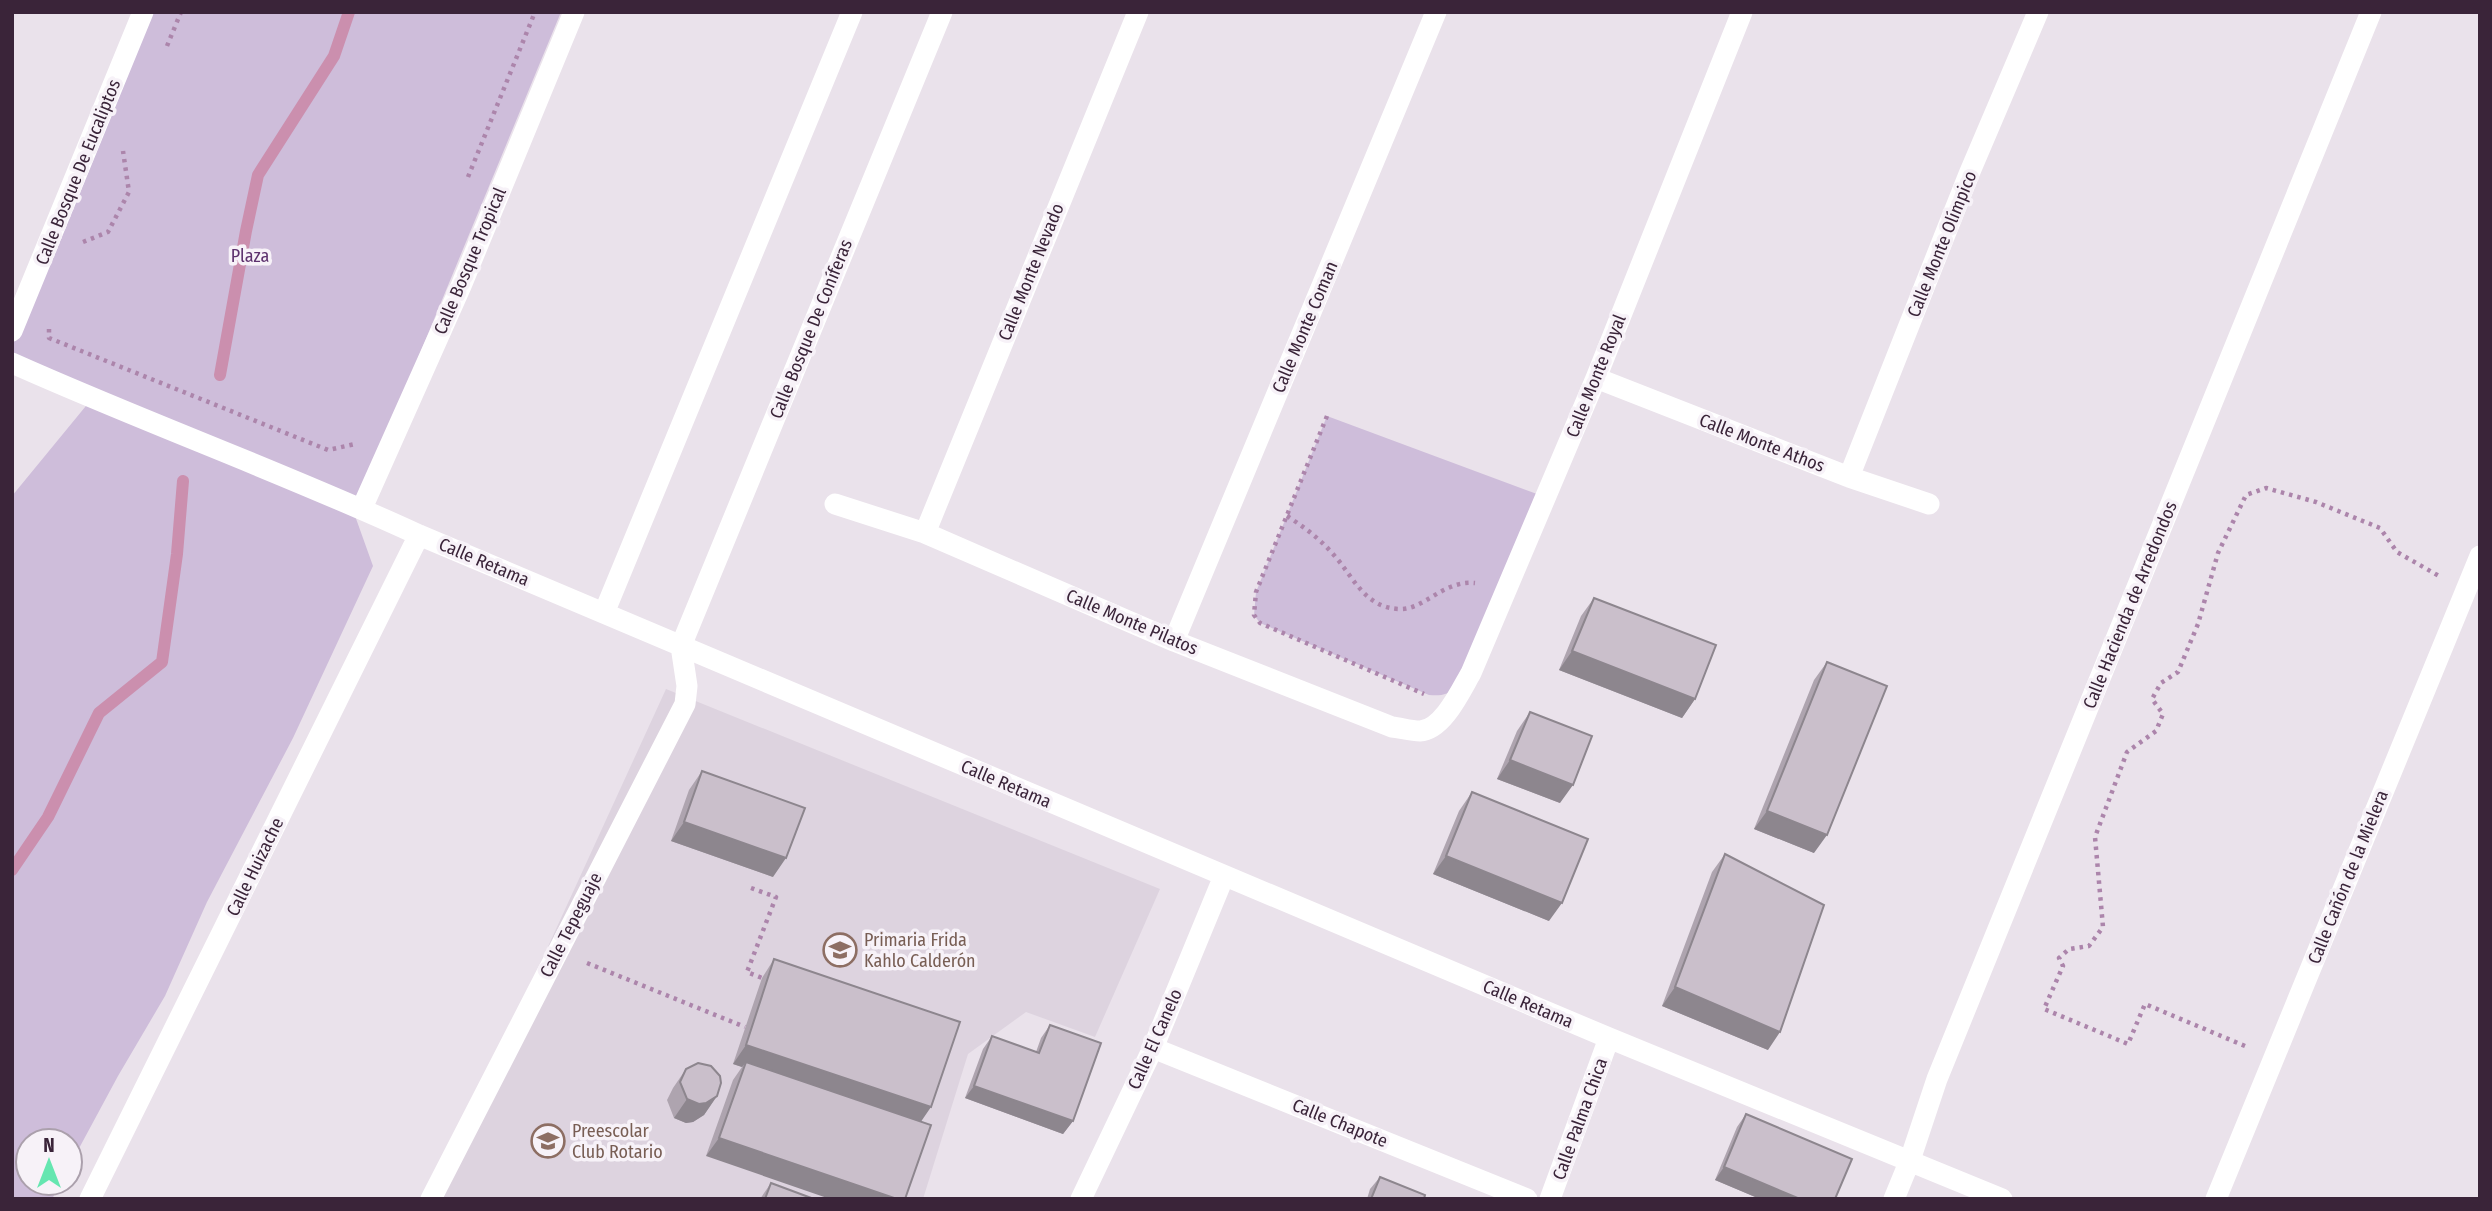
<svg xmlns="http://www.w3.org/2000/svg" width="2492" height="1211" viewBox="0 0 2492 1211" font-family="'Fira Sans Condensed',sans-serif">
  <style>
    .built { fill: #ddd3df }
    .green { fill: #cebdda }
    .lines { fill: none; stroke-linecap: round; stroke-linejoin: round }
    .stream { stroke: #cb8fae; stroke-width: 12 }
    .path { stroke: #ac85ab; stroke-width: 4.5; stroke-dasharray: 3.5 5; stroke-linecap: butt }
    .minor { stroke: #fff; stroke-width: 21 }
    .wall { fill: #aea4af }
    .shaded-wall { fill: #8d868e }
    .building { fill: #cabfcb; stroke: #8d868e; stroke-width: 2 }
    .labels { text-anchor: middle; dominant-baseline: central; stroke-width: 7; stroke-linejoin: round; paint-order: stroke }
    .street-label { font-size: 18px; fill: #3a2439; stroke: #f7f2f8 }
    .park-label { font-size: 18px; fill: #5d316e; stroke: #f7f2f8 }
    .education-label { font-size: 18px; fill: #785e54; stroke: #f7f2f8; text-anchor: start }
  </style>
  <rect width="100%" height="100%" fill="#eae2eb"/>
  <path class="built" d="M666 689 1160 889 1095 1037 1026 1012 968 1054 923 1199H428L485 1084Z"/>
  <path class="green" d="M142 12H561L354 513 373 566 293 738 207 902 165 996 118 1076 70 1165V1141H28V1183H61L52 1199H12V496L90 401 12 369V324Z
    M1327 416 1537 494 1457 687C1448 695 1441 696 1429 695L1260 623 1254 615 1256 592Z"/>
  <g class="lines">
    <path class="stream" d="M220 375 246 231 258 175 334 56 349 12
      M12 870 48 817 99 713 162 662 177 554 183 481"/>
    <path class="path" d="M167 46 181 12
      M468 177 535 12
      M83 242 108 232 129 192 123 151
      M49 329V338L328 450 355 444
      M1327 416 1256 592 1254 615 1260 623 1424 694
      M1287 516C1304 527 1319 538 1333 554 1354 577 1364 608 1400 609 1424 610 1443 580 1475 583
      M751 888 776 897 747 972 762 978
      M587 963 745 1027
      M2245 1046 2145 1004 2128 1044 2044 1009 2063 966 2059 958 2069 949 2089 946 2103 927 2095 837 2127 752 2156 731 2163 714 2152 699 2161 683 2178 672 2198 624 2218 553 2246 495 2266 488 2316 502 2380 528 2397 552 2439 576"/>
    <path class="minor" d="M12 331 143 12
      M12 363C146 423 285 473 419 535L1609 1038 2002 1199
      M1596 378 1849 477 1929 504
      M1849 477 1969 174 2038 12
      M835 504 925 533 1174 641 1392 727C1401 728 1411 731 1420 731 1443 730 1461 690 1471 673L1596 378 1742 12
      M362 508 461 286 574 12
      M925 533 1138 12
      M604 613 852 12
      M1174 641 1436 12
      M681 646 942 12
      M1153 1048 1527 1199
      M90 1199 419 535
      M431 1199 685 704 687 686 681 646
      M1081 1199 1153 1048 1224 876
      M1550 1199 1609 1038
      M1894 1199 1910 1160 1937 1079 2371 12
      M2216 1199 2480 556"/>
  </g>
  <path class="wall" d="M1594 598 1695 699 1682 718 1559 670 1581 616Z
    M1827 662 1814 853 1754 829 1814 680Z
    M1530 712 1560 803 1497 779 1517 731Z
    M702 771 773 877 671 841 689 790Z
    M1472 792 1549 921 1433 874 1459 811Z
    M1725 854 1768 1050 1662 1006 1712 872Z
    M774 959 960 1022 706 1156 733 1080 742 1067 733 1064 762 978Z
    M1050 1025 1073 1121 1063 1134 965 1098 983 1049 992 1036 1036 1052 1041 1038Z
    M686 1069 717 1096 704 1115 693 1122 686 1123 674 1118 667 1100 673 1088Z
    M1746 1114 1835 1199H1760L1715 1180 1737 1127Z
    M1380 1177 1424 1199H1367L1370 1189Z
    M771 1183 814 1199H760Z"/>
  <path class="shaded-wall" d="M1572 651 1695 699 1682 718 1559 670Z
    M1510 760 1573 785 1560 803 1497 779Z
    M1767 811 1827 835 1814 853 1754 829Z
    M684 822 786 858 773 877 671 841Z
    M1446 856 1562 903 1549 921 1433 874Z
    M1675 987 1780 1032 1768 1050 1662 1006Z
    M746 1045 931 1107 918 1126 746 1062 742 1067 733 1064Z
    M974 1086 1073 1121 1063 1134 965 1098Z
    M717 1096 704 1115 693 1122 686 1123 674 1118 687 1099Z
    M719 1138 897 1199H830L706 1156Z
    M1724 1167 1800 1199H1760L1715 1180Z"/>
  <path class="building" d="M1594 598 1716 645 1695 699 1572 651Z
    M1827 662 1887 686 1827 835 1767 811Z
    M1530 712 1592 736 1573 785 1510 760Z
    M702 771 805 808 786 858 684 822Z
    M1472 792 1588 839 1562 903 1446 856Z
    M1725 854 1824 905 1780 1032 1675 987Z
    M774 959 960 1022 931 1107 746 1045Z
    M1050 1025 1101 1043 1073 1121 974 1086 992 1036 1039 1053Z
    M746 1062 931 1125 905 1199H897L719 1138Z
    M698 1063 711 1066 720 1076 721 1083 717 1096 706 1103 699 1104 687 1099 680 1082 686 1069Z
    M1746 1114 1852 1159 1835 1199H1800L1724 1167Z
    M1380 1177 1425 1195 1424 1199H1371Z
    M771 1183 814 1199H765Z"/>
  <defs>
    <symbol id="school-ring" viewBox="-11 -11 22 22"><circle r="9.5" fill="#f7f2f8" stroke="#8d6e63" stroke-width="1.5"/><path d="M0-5L7-2L0 1L-7-2ZM-4 1L0 2.5L4 1V4Q0 6-4 4Z" fill="#8d6e63"/></symbol>
  </defs>
  <g fill-rule="evenodd">
    <use href="#school-ring" x="821" y="931" width="38" height="38"/>
    <use href="#school-ring" x="529" y="1122" width="38" height="38"/>
  </g>
  <g class="labels">
    <g class="street-label">
      <text transform="translate(78 172) rotate(-68)">Calle Bosque De Eucaliptos</text>
      <text transform="translate(1942 244) rotate(-68)">Calle Monte Olímpico</text>
      <text transform="translate(470 261) rotate(-67)">Calle Bosque Tropical</text>
      <text transform="translate(1031 272) rotate(-68)">Calle Monte Nevado</text>
      <text transform="translate(1305 327) rotate(-67)">Calle Monte Coman</text>
      <text transform="translate(811 329) rotate(-68)">Calle Bosque De Coníferas</text>
      <text transform="translate(1596 376) rotate(-68)">Calle Monte Royal</text>
      <text transform="translate(1762 443) rotate(21)">Calle Monte Athos</text>
      <text transform="translate(484 562) rotate(23)">Calle Retama</text>
      <text transform="translate(2130 605) rotate(-68)">Calle Hacienda de Arredondos</text>
      <text transform="translate(1132 622) rotate(23)">Calle Monte Pilatos</text>
      <text transform="translate(1006 784) rotate(23)">Calle Retama</text>
      <text transform="translate(255 867) rotate(-64)">Calle Huizache</text>
      <text transform="translate(2348 877) rotate(-68)">Calle Cañón de la Mielera</text>
      <text transform="translate(571 925) rotate(-63)">Calle Tepeguaje</text>
      <text transform="translate(1528 1004) rotate(23)">Calle Retama</text>
      <text transform="translate(1155 1039) rotate(-66)">Calle El Canelo</text>
      <text transform="translate(1580 1119) rotate(-70)">Calle Palma Chica</text>
      <text transform="translate(1340 1123) rotate(22)">Calle Chapote</text>
    </g>
    <g class="park-label">
      <text x="250" y="256">Plaza</text>
    </g>
    <g class="education-label">
      <text x="864" y="940">Primaria Frida<tspan x="864" dy="21">Kahlo Calderón</tspan></text>
      <text x="572" y="1131">Preescolar<tspan x="572" dy="21">Club Rotario</tspan></text>
    </g>
  </g>
  <rect width="2492" height="1211" fill="none" stroke="#3a2439" stroke-width="28"/>
  <g transform="translate(49 1162)"><circle r="33" fill="#f7f2f8" stroke="#aba0ac" stroke-width="2"/>
  <path d="M0-5L12 26L0 18L-12 26Z" fill="#65e6b0"/>
  <text y="-10" font-size="19" font-weight="bold" text-anchor="middle" fill="#3a2439">N</text>
  </g>
</svg>
